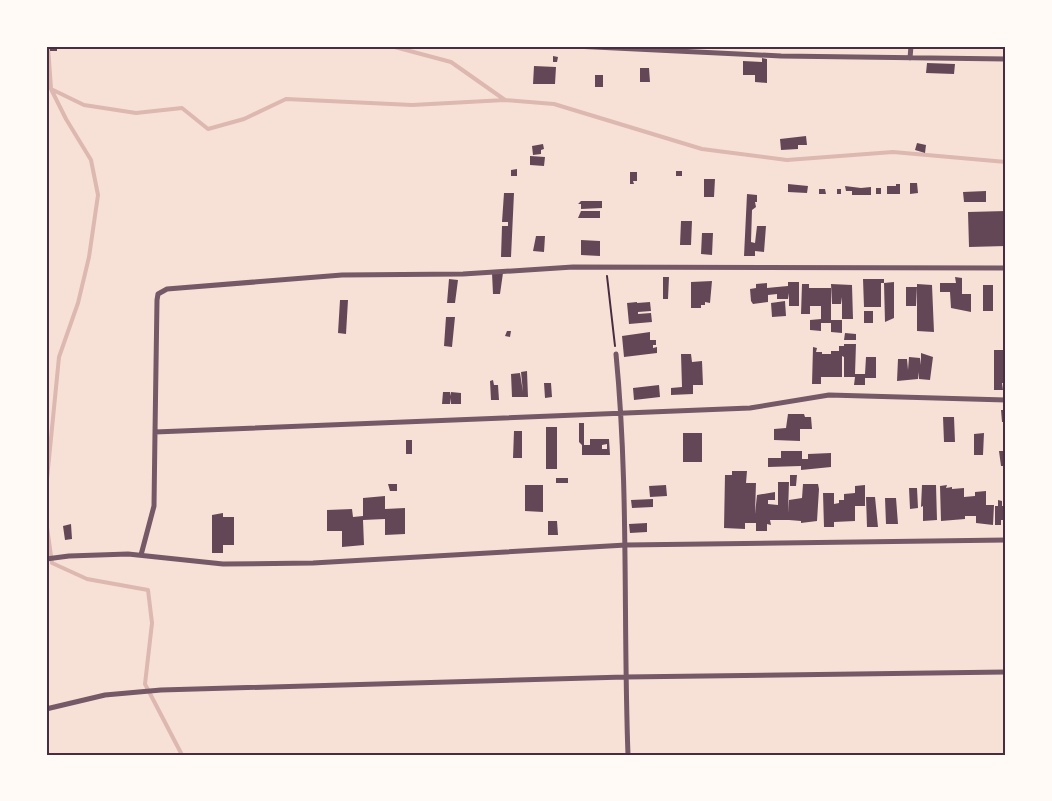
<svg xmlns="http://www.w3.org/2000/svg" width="1052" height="801" viewBox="0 0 1052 801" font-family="'Source Sans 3',sans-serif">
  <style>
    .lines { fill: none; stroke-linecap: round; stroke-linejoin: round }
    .stream { stroke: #dcb8b0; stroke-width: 4 }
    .building { fill: #644757; fill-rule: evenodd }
    .path { stroke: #4a2c40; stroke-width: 2 }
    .minor { stroke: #755966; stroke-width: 5 }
    .neatline { fill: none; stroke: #4a2c40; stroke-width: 2 }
  </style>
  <rect width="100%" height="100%" fill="#f7e1d7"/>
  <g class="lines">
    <path class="stream" d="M48 46 51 89 84 105 136 113 182 108 208 129 244 119 286 99 412 105 505 100
      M391 46 451 62 505 100 554 104 702 149 787 160 893 152 1006 162
      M46 489 59 357 78 303 89 257 98 195 91 160 66 119 51 89
      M46 520 52 563 87 579 148 590 152 623 145 684 182 755"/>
  </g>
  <path class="building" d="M50 46H57V51H50Z
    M553 56 558 57 557 62H553Z
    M762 58 767 59V83L755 82V75H743V61L762 62Z
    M927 63 955 64 954 74 926 73Z
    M534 66 556 67 555 84H533Z
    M640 68H649L650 82H640Z
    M595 75H603V87H595Z
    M806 136 807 145H798V149L781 150 780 139Z
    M917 143 926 145 925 153 915 150Z
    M543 144 544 149 541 150V154L533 155 532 146Z
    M530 156 545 157 544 166 530 165Z
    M517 169V176H511V170Z
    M676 171H682V176H676Z
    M630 172H637V181H633L634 184H630Z
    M704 179H715L714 197H704Z
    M910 183H917L918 193 910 194Z
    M788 184 808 186 807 193 788 192Z
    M896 184H900V194H887V186H896Z
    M845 186 861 188 871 187V195H852V191H846Z
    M876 188H881V194H876Z
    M819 189H825L826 194H819Z
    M837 189H841V194H837Z
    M986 191V202H964L963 192Z
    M504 193H514L511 257H501L502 226H508V222H502Z
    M747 194 757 195V202H755L756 207 752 210 751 242 755 243 757 226H766L764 252 755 251V256H744Z
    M581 201H602V208L581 209V204H578Z
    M581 211H600V218H578Z
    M1006 211V246L969 247 968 212Z
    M681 221H692L691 245H680Z
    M702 233H713L712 255 701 254Z
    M536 236H545L544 252 533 251Z
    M581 240 600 241V256L581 255Z
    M492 273H503L500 294H493Z
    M663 277H669L668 299H663Z
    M955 277 962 278V294H971V312L951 308 950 292H940V283H956Z
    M449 279 458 280 455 303H447Z
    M863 279H884V283H881V307H864Z
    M712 281 710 303 705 302V305H701V308H691V282Z
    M788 282H799V306H789V293L788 299H777V294L768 295V302L753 304 751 301 750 289 756 288V284L767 283V288L777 287 788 286Z
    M894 282V318L885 322 884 283Z
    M802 284H809V288H831V320H842V333L831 332V323H821V331L810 330V320L821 319V306H810V314H801Z
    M831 284 852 285 853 319H842V297L841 304H832Z
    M917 284 932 285 934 332 917 331Z
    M983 285H993V311H983Z
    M906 287H917L916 306H906Z
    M340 300H348L346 334 338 333Z
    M785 301 786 316 772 317 771 303Z
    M637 302V303L650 302 651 311 638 312V314L651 313 652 322 629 324 627 303Z
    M864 311H873V323H864Z
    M446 317H455L452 347 444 346Z
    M507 331H511L510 337 505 336Z
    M650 332V340H656V345H653V348L657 347V353L624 357 622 336Z
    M845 333 856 334V340H844Z
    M844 344H856L855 374H865L866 357H876V378H865V385H854L855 377H844V357L842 356V377H821V384H812L813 347 817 348 816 352H822V354H831V351H839V346H844Z
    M1003 346H1006V383H1002L1003 390H994V350H1003Z
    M921 353 933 357 930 380 919 379V372L918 379 897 381 898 359H907L908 370 909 357 920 358 921 365Z
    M681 354H691L692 362 702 361 703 385H693V394L671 395V388L682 387Z
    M527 371 528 397H512L511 374 520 373 523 392 521 372Z
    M493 380 494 385H498L499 400H491L490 381Z
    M544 383H551L552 397 545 398Z
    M659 385 660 397 634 400 633 388Z
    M443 392H450L451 396V392L461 393V404H451V398L450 404H442Z
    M1001 410H1006L1005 422H1002Z
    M788 414H804L805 417H811L812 429H800V441L774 440V429L786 428Z
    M943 417H954L955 442H944Z
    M579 423H584V445H590V439H609L610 455H582V445L579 442ZM607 444V449H602V445Z
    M546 427H557V469H546Z
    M514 431H522V458H513Z
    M683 433H702V462H683Z
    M984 433 983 455H974V434Z
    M406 440H412V454H406Z
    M781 451H802V459H808V454L831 453V467L801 470V466L768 467V458H781Z
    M999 451H1006V466H1001Z
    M732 471H747L746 483H756L755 514 757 495 775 492V500H768V504L778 505V482H789L788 513 789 500 802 498 803 484H818L819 489 817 521 801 523V521L789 520H770L771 525 767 524V531H756V523H745V529L724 528 725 475H732Z
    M790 475H797L796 486H790Z
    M556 478H568V483H556Z
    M388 484H397V491H390Z
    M525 485H543V512L525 511Z
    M666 485 667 496 650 497 649 486Z
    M865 485V506H855V521L834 522V527H824L823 493H834V504L839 503V500H844V494L855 493V486Z
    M922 485H936L937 520 923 521V506L921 507Z
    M947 485 946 488 952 487V489L964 488V497L975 496V492L986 491V505H994L993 525 976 523V516H965V519L941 521 940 486Z
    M909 488H917L918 508 910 509Z
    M385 496V509L405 508V534L385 535V519L363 520 364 545 342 547V531H327V510L352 509 353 517 363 516V498Z
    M866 497H875L878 527H867Z
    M885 498H896L898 524H886Z
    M653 499V507L632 508 631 500Z
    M998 500 1002 501V506H1006V520H1001V525H995V506H998Z
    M223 513V517H234V545H223V553H212V515Z
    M548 521H557L558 535H548Z
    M647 523V532L630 533 629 524Z
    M71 524 72 539 65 540 63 526Z"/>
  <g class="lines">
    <path class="path" d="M607 276 615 346"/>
    <path class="minor" d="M574 46 781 56 1006 59
      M910 58 911 46
      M1006 268 573 267 463 274 342 275 167 289 158 294 157 300 155 432 750 408 829 395 1006 400
      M616 354C629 488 623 621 628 755
      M141 555 154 506 155 432
      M46 559 69 556 128 554 223 564 313 563 626 545 1006 540
      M46 709 105 695 161 690 625 677 1006 672"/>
  </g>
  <rect width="1052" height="801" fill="none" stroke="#fffaf5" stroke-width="95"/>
  <rect x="48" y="48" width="956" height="706" class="neatline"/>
</svg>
